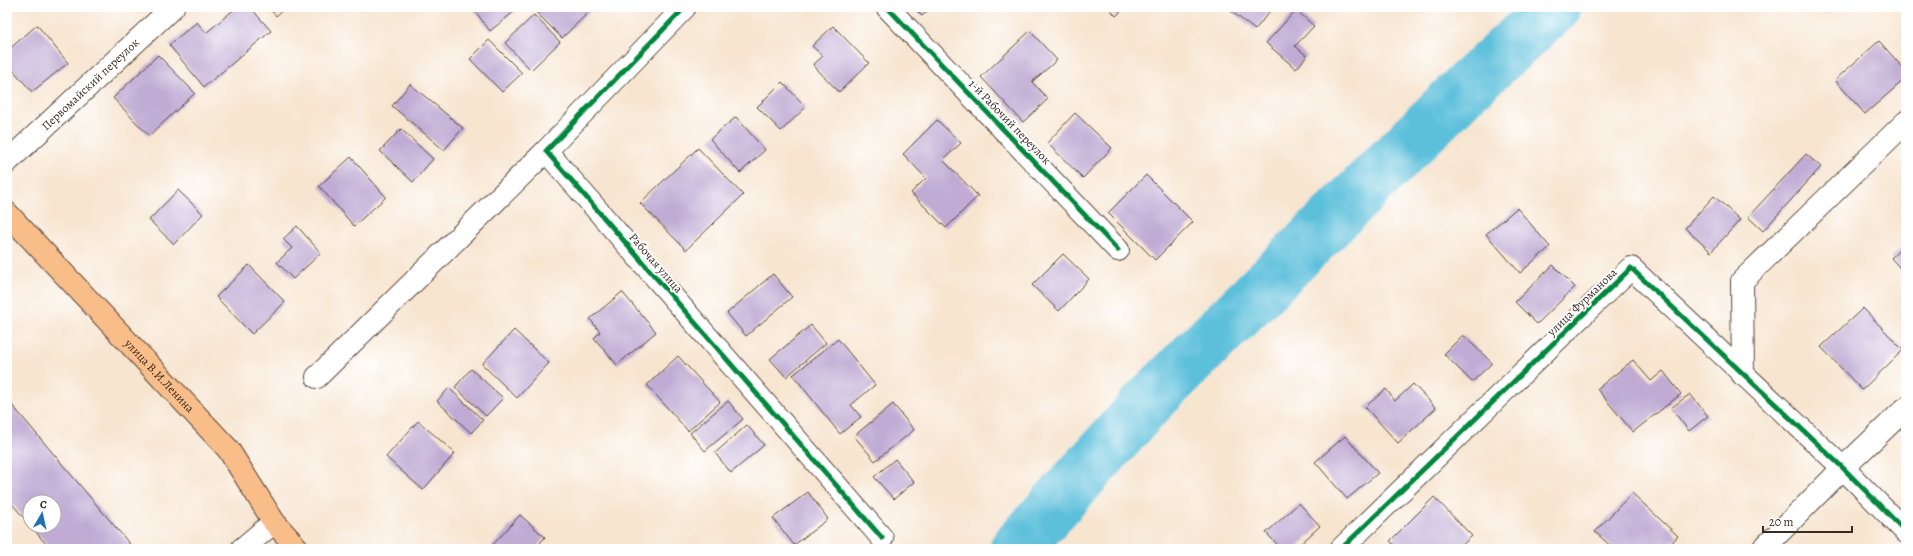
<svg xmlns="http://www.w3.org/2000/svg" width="1913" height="556" viewBox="0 0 1913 556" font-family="Alegreya,serif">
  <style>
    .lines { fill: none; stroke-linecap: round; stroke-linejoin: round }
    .river { stroke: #5dc0db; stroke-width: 53 }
    .building { fill: #bfabd4 }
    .minor-casing { stroke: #574639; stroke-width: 24 }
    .major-casing { stroke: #574639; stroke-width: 24 }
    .path { stroke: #574639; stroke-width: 2.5; stroke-dasharray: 3 3; stroke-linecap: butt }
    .minor { stroke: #fff; stroke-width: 22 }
    .major { stroke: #f8bd89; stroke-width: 22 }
    .cycleway-casing { stroke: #fff; stroke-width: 8 }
    .cycleway { stroke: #00873e; stroke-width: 5 }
    .labels { text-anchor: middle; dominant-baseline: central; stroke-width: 4; stroke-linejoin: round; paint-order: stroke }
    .street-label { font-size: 12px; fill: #3b2a1e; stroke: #fff }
  </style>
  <rect width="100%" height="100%" fill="#fff"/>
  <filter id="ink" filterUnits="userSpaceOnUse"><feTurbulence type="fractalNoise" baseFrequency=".025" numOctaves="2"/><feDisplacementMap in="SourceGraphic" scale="8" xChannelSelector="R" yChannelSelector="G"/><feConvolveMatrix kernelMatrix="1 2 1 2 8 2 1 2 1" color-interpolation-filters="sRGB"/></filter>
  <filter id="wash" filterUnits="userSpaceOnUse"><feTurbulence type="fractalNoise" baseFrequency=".012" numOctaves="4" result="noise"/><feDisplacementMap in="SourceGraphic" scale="16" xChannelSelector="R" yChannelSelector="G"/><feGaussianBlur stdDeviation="0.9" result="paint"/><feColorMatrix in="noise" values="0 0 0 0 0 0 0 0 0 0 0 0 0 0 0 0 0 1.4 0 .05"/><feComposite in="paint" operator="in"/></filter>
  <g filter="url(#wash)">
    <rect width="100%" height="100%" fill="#f7e5d0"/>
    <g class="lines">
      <path class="river" d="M1016 549 1149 401 1466 88 1555 7"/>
    </g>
    <g id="blocks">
      <path class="building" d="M237 7H250L271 31 204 87 169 45 197 22 206 33Z
        M268 7H286L276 16Z
        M472 7H511L515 11 490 31Z
        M531 7H588L591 10 562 38Z
        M913 7H932L922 16Z
        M1108 7H1126L1116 16Z
        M1226 7H1273L1255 30Z
        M1296 10 1314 26 1295 46 1307 56 1296 69 1266 43Z
        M534 15 560 42 531 70 505 43Z
        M37 25 68 63 32 92 7 63V51Z
        M833 26 869 63 839 92 813 65 823 56 812 46Z
        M1030 31 1057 60 1032 82 1048 99 1023 122 981 77Z
        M489 40 522 73 502 92 470 59Z
        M1879 41 1906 71V78L1865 114 1835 80Z
        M158 55 195 93 149 136 113 98Z
        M782 82 806 107 781 131 757 107Z
        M410 84 463 128 444 150 392 106Z
        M1075 113 1112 148 1083 178 1047 143Z
        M736 117 765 150 740 173 710 139Z
        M937 120 961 143 943 160 978 196 946 228 911 193 926 178 903 154Z
        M401 129 433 159 413 182 380 151Z
        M698 148 743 195 686 250 640 203Z
        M1806 154 1821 167 1763 231 1748 217Z
        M351 157 386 197 354 226 319 186Z
        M1146 175 1193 222 1155 260 1108 213Z
        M178 190 203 214 174 244 149 220Z
        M1714 196 1740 220 1711 252 1685 228Z
        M1517 208 1550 247 1520 273 1486 234Z
        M297 226 321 253 293 279 277 262 292 248 283 239Z
        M1906 244V275L1891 258Z
        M1063 254 1089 279 1059 311 1032 285Z
        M249 265 285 302 252 334 216 297Z
        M1553 265 1575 287 1537 324 1515 302Z
        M773 274 792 297 746 336 727 313Z
        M622 292 656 332 617 365 594 338 600 332 590 319Z
        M1863 308 1903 350 1862 390 1821 347Z
        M811 325 826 343 786 377 770 359Z
        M514 330 549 363 517 398 482 364Z
        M1463 335 1492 363 1472 382 1444 354Z
        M838 339 875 385 851 405 861 417 840 434 793 375Z
        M678 356 720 402 688 431 647 385Z
        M1633 360 1651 381 1663 371 1681 394 1633 432 1597 389Z
        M471 369 503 398 486 416 455 387Z
        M1413 384 1436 408 1398 443 1365 407 1386 389 1395 401Z
        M449 388 483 420 471 433 437 401Z
        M1690 394 1708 416 1689 431 1671 408Z
        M7 399 134 549H50L31 526H54V502H30V525L7 498Z
        M728 401 743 419 705 451 690 433Z
        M893 404 914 430 875 461 854 436Z
        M418 421 455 453 423 490 386 457Z
        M747 425 764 445 731 473 715 453Z
        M1345 436 1378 473 1347 499 1315 462Z
        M895 459 914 482 894 499 874 477Z
        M808 492 828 519 794 545 773 518Z
        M1632 493 1678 536 1666 549H1614L1595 532Z
        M1434 497 1472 536 1458 549H1399L1390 541Z
        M1299 503 1320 526 1295 549H1282L1266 533Z
        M520 515 545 537 535 549H489Z"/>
    </g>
  </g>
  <g filter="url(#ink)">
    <use href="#blocks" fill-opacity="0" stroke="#574639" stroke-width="1"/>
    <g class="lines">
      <defs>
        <g id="minor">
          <path d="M685 7 546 151 882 538"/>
          <path d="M887 7 1118 250"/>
          <path id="s1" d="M7 162 173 7"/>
          <path d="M1743 375 1742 281 1906 122"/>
          <path d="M317 377 546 151"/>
          <path d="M242 549 274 522"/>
          <path d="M1341 549 1631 268 1843 468 1906 532"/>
          <path d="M1763 549 1843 468 1906 408"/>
        </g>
        <g id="major">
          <path id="s2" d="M7 213 228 449 274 522 298 549"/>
        </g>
      </defs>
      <use href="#minor" class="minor-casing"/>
      <use href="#major" class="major-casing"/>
      <path class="path" d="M907 544 926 549"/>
      <use href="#minor" class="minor"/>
      <use href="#major" class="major"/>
      <defs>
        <path id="cycleway" d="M685 7 546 151 882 538
          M887 7 1118 250
          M1341 549 1631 268 1843 468 1906 532"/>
      </defs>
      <use href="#cycleway" class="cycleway-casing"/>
      <use href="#cycleway" class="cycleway"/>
    </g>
  </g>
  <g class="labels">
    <g class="street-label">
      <text stroke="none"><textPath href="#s1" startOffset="114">Первомайский переулок</textPath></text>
      <text transform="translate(1010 122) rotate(46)">1-й Рабочий переулок</text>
      <text transform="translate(656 263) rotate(49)">Рабочая улица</text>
      <text transform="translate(1582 302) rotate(-44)">улица Фурманова</text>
      <text stroke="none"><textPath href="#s2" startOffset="223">улица В.И.Ленина</textPath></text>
    </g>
  </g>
  <rect width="1913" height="556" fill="none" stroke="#fff" stroke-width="24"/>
  <g transform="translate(42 514) rotate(9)"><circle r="19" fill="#ffffff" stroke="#b1aaa5"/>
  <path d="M0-3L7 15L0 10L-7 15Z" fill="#1f6fb2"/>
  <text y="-6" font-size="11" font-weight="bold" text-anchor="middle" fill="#3b2a1e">С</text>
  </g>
  <path d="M1763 526v6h89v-6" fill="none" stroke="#3b2a1e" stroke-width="2"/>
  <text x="1769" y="526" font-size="12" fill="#3b2a1e" stroke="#ffffff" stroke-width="3" paint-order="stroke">20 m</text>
</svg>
